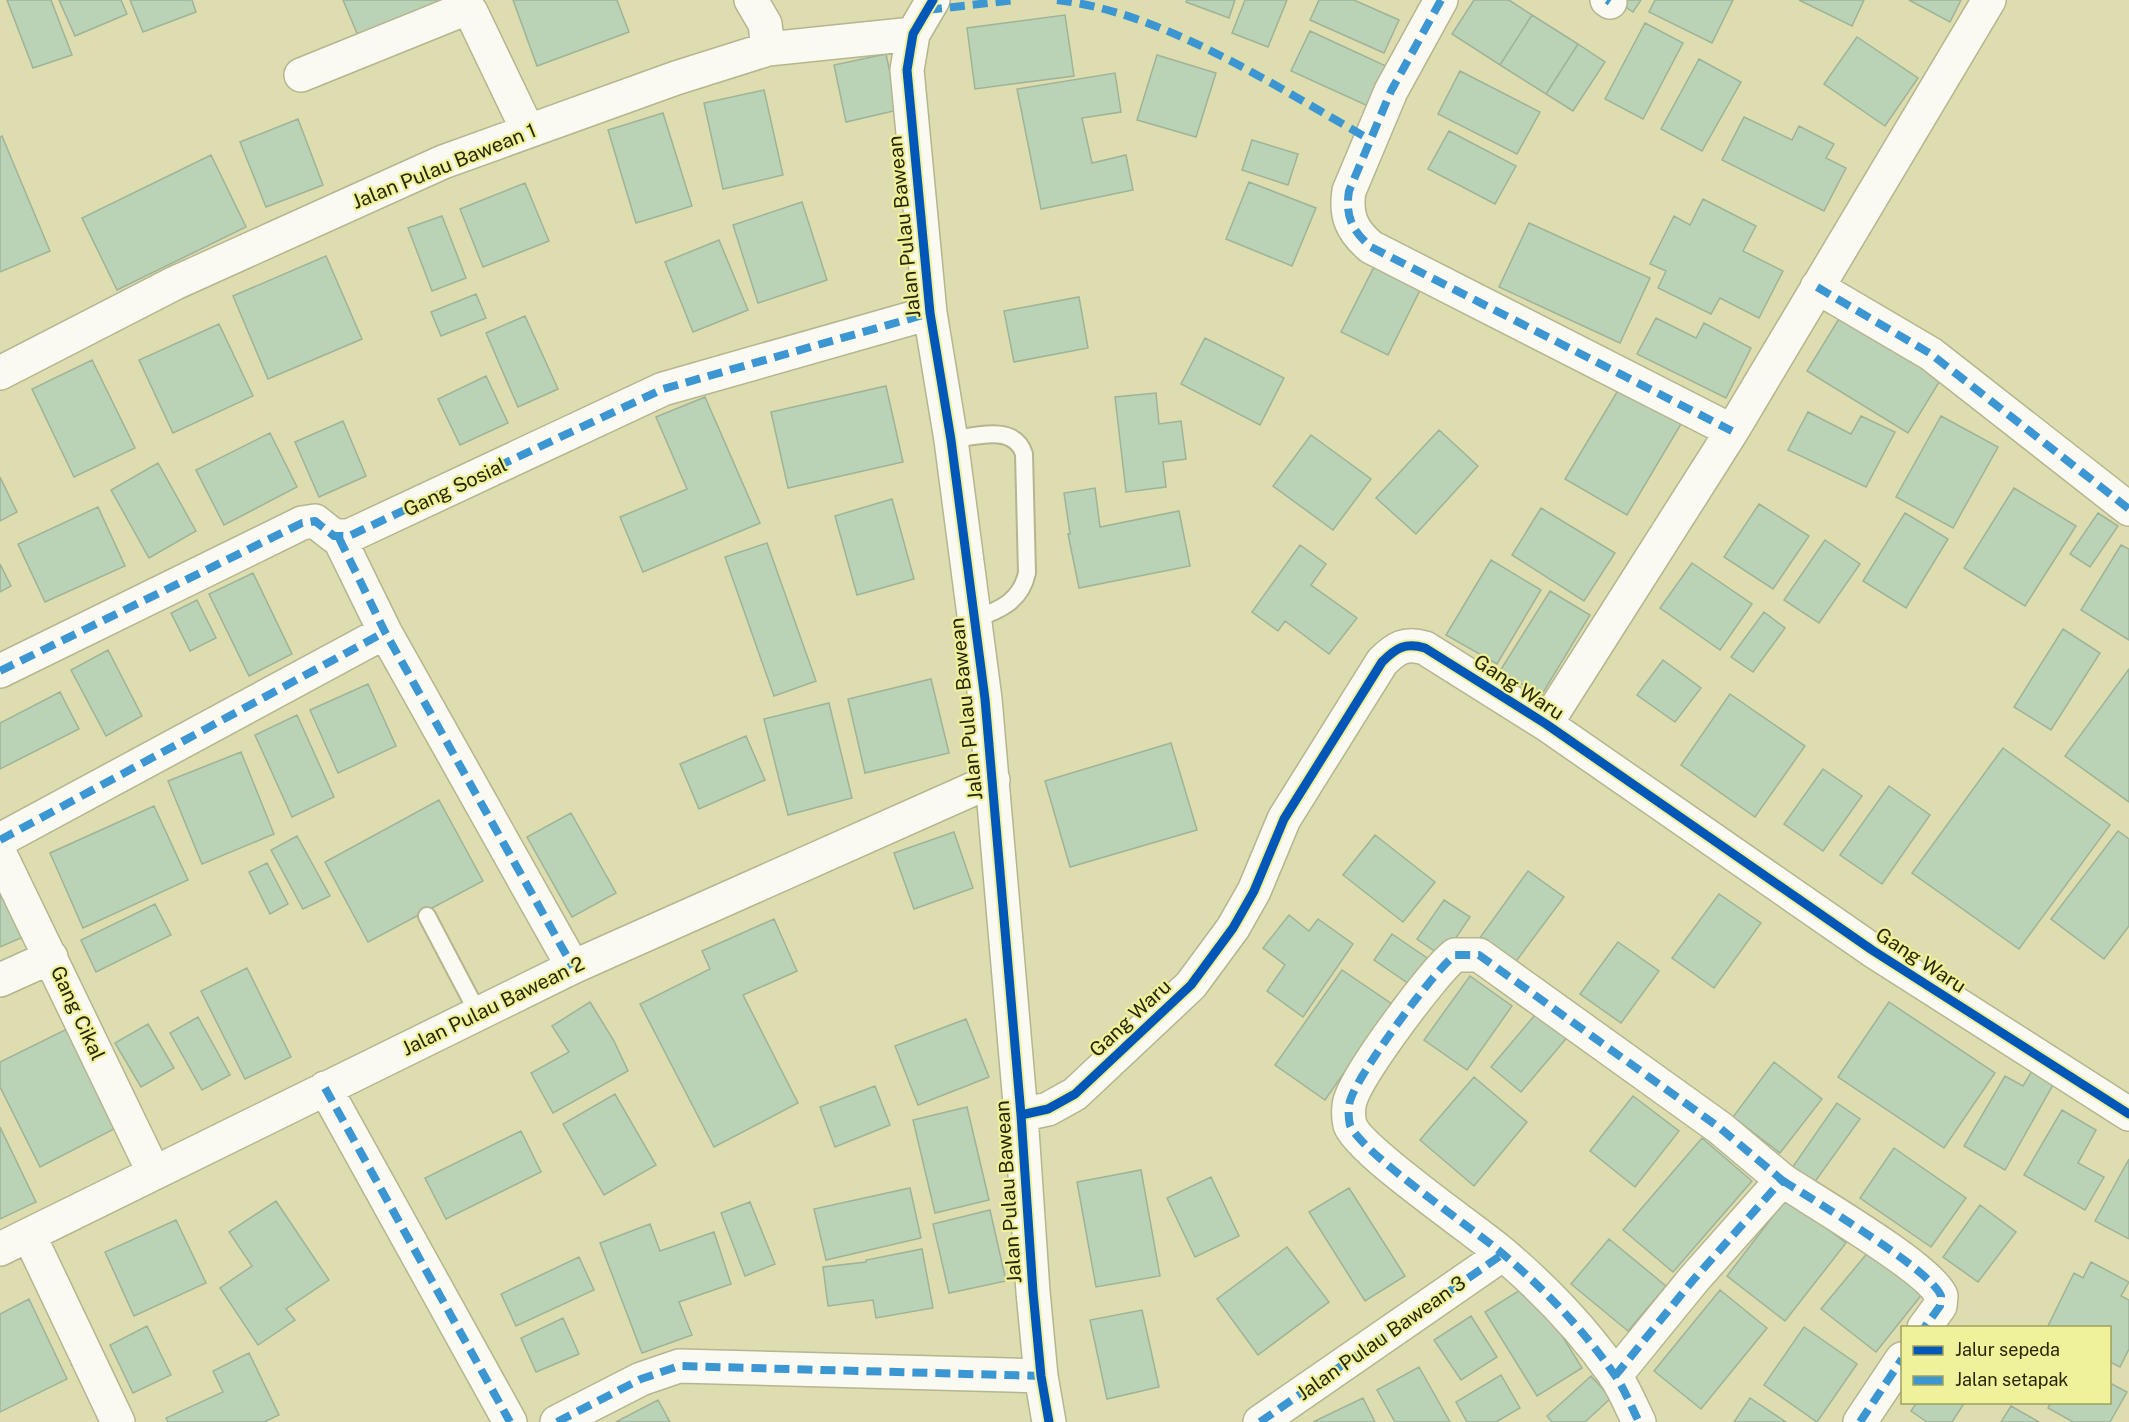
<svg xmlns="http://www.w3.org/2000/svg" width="2129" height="1422" viewBox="0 0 2129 1422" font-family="'Public Sans',sans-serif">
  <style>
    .building { fill: #bad2b6; stroke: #9fb398; stroke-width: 1.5 }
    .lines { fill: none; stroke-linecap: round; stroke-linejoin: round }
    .lane-casing { stroke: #b5b590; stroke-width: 20 }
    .street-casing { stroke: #b5b590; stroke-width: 36 }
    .lane { stroke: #fafaf3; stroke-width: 16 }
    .street { stroke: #fafaf3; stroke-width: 33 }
    .quiet { stroke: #3c96d1; stroke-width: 8; stroke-dasharray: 15 8; stroke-linecap: butt }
    .cycleway-casing { stroke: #f0f19b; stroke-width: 13 }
    .cycleway { stroke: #0057b8; stroke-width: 9 }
    .labels { text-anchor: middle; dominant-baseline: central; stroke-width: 4.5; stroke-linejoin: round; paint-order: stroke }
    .street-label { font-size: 20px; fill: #282803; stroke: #f0f19b }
  </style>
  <rect width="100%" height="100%" fill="#ddddaf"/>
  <path class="building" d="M7 0H51L72 55 33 68Z
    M59 0H121L127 14 75 36Z
    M130 0H192L196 12 143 32Z
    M343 0H440L441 4 359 38Z
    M513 0H617L629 32 537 66Z
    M1187 0H1235L1229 18 1186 2Z
    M1245 0H1287L1268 47 1232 33Z
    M1319 0H1354L1399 20 1384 53 1310 20Z
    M1474 0H1509L1532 15 1500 65 1452 34Z
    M1615 0H1641L1633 12Z
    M1655 0H1733L1712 43 1649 12Z
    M1799 0H1864L1852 26Z
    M1909 0H1961L1950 22Z
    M1065 15 1074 76 975 89 967 28Z
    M1532 15 1578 44 1546 94 1500 65Z
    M1645 23 1683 43 1643 119 1605 99Z
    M1310 31 1386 66 1368 106 1291 71Z
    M1857 37 1918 78 1885 126 1824 84Z
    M1578 44 1605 62 1573 111 1546 94Z
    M886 54 898 110 846 122 834 65Z
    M1157 55 1216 73 1196 137 1137 120Z
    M1699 59 1741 82 1702 151 1661 129Z
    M1460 71 1540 112 1517 154 1438 114Z
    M1115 73 1121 112 1082 118 1092 163 1126 155 1133 190 1041 209 1017 89Z
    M764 90 783 175 723 189 704 103Z
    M663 113 692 206 636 223 608 130Z
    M1744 117 1792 140 1799 126 1834 144 1826 158 1846 168 1824 211 1722 160Z
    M298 119 323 185 266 207 240 142Z
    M1449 131 1516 166 1495 204 1428 169Z
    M2 136 50 251 0 272V137Z
    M1252 140 1298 154 1288 185 1242 170Z
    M211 155 246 227 117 290 82 218Z
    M1249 182 1316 208 1292 266 1226 239Z
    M525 183 549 241 483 267 460 209Z
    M1703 199 1756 226 1743 251 1783 271 1759 318 1720 298 1711 314 1658 288 1666 271 1650 264 1674 216 1690 225Z
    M802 202 827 280 758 303 733 225Z
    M442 216 466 278 432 291 408 228Z
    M1529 223 1650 278 1620 343 1499 287Z
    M719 240 748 310 693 332 665 262Z
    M326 256 362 339 268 379 233 296Z
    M1377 261 1423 284 1388 355 1341 332Z
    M476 294 486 318 441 336 431 312Z
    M1079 297 1088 348 1014 362 1004 311Z
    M525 316 558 389 518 407 486 333Z
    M1840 317 1941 379 1908 433 1807 371Z
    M1656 318 1696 338 1704 323 1751 348 1726 398 1637 354Z
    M219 324 253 396 173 433 139 360Z
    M1205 338 1284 378 1260 425 1181 384Z
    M92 360 135 448 74 477 32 389Z
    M486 376 508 423 460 445 438 399Z
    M1623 382 1684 419 1627 515 1565 479Z
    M886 386 903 462 788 488 771 412Z
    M1156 393 1159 424 1181 421 1186 459 1163 462 1166 487 1126 492 1115 397Z
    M705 397 760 523 643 572 620 517 687 489 656 417Z
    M1808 412 1851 434 1861 416 1895 432 1866 487 1788 450Z
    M1941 416 1998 447 1953 528 1896 497Z
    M343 421 366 476 319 497 295 442Z
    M1439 430 1478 466 1416 534 1376 498Z
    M270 433 297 487 224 525 196 470Z
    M1311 435 1371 479 1333 530 1273 486Z
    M158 463 196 531 149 558 111 490Z
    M0 477 17 512 0 521Z
    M1095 488 1100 527 1179 511 1190 566 1079 588 1068 534H1070L1064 493Z
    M2014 488 2076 526 2025 606 1964 568Z
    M892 499 914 579 857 595 835 516Z
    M1759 504 1809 536 1773 589 1724 557Z
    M98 507 125 566 45 602 18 544Z
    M1541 508 1615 553 1584 601 1512 555Z
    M1905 513 1948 539 1906 608 1863 581Z
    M2098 513 2118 526 2090 567 2070 554Z
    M1825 540 1860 564 1819 623 1784 600Z
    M767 543 816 681 774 696 725 557Z
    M1300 545 1326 564 1311 585 1357 618 1329 654 1285 621 1278 631 1252 612Z
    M2121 545 2129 549V640L2081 610Z
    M1491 560 1541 590 1497 664 1446 635Z
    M1692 563 1752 604 1720 650 1660 608Z
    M0 564 11 586 0 592Z
    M253 573 292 654 249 676 209 594Z
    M1550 591 1590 615 1541 696 1500 671Z
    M197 600 216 638 190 651 171 613Z
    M1764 612 1785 628 1753 672 1731 657Z
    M2063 629 2100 653 2051 730 2014 707Z
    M108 650 142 716 106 736 71 670Z
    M1663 660 1701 688 1675 722 1637 695Z
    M2129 669V802L2065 756Z
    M931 679 949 753 865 773 848 699Z
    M368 684 396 746 338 773 310 710Z
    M60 692 79 729 0 769V723Z
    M1730 694 1805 746 1755 817 1681 765Z
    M829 703 852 798 788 815 764 719Z
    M297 715 334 797 292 817 255 735Z
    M746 736 765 780 699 809 680 764Z
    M1171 743 1197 830 1070 867 1045 781Z
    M2003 748 2110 825 2019 949 1912 873Z
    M241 752 274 834 202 864 168 781Z
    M1823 769 1862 796 1823 851 1784 824Z
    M1889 786 1930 815 1882 884 1840 855Z
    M439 800 483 881 368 942 325 862Z
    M154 806 188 880 83 928 50 853Z
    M571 813 616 893 572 917 527 837Z
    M2118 831 2129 839V926L2104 959 2051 919Z
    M954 832 973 888 914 909 894 853Z
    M1375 835 1435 882 1403 922 1343 875Z
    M297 836 330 896 303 909 271 850Z
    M267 863 288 904 270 914 249 872Z
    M0 864 30 934 0 947Z
    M1528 871 1564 897 1514 964 1479 939Z
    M1719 894 1761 923 1714 988 1672 958Z
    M1444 900 1470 917 1443 957 1417 939Z
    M155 904 171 935 96 972 81 940Z
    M1289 915 1309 931 1318 919 1353 944 1303 1017 1267 991 1285 965 1263 948Z
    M774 919 797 971 743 995 798 1103 714 1147 640 1004 710 969 702 951Z
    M1392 934 1433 962 1415 988 1374 960Z
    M1618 942 1659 971 1621 1023 1580 994Z
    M247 968 291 1057 245 1079 201 991Z
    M1342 970 1392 1004 1325 1100 1275 1065Z
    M1470 976 1512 1006 1467 1070 1424 1040Z
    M590 1002 614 1041 628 1071 553 1113 531 1073 569 1052 552 1026Z
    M1889 1002 1995 1073 1944 1148 1838 1077Z
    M1540 1009 1570 1034 1521 1092 1491 1067Z
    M198 1017 230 1075 202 1090 170 1033Z
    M966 1019 989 1077 918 1105 895 1046Z
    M148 1024 174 1068 141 1087 115 1043Z
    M67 1029 116 1128 40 1167 0 1087V1062Z
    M1774 1062 1822 1099 1780 1153 1733 1117Z
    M2036 1064 2058 1076 2005 1170 1964 1146 2005 1076 2023 1086Z
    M1474 1077 1527 1122 1474 1186 1420 1140Z
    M875 1086 890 1125 835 1147 820 1107Z
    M615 1094 656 1165 604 1195 563 1124Z
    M1633 1096 1679 1131 1635 1187 1590 1151Z
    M1837 1103 1860 1119 1814 1183 1792 1168Z
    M967 1107 989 1200 935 1213 913 1120Z
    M2062 1110 2096 1130 2078 1163 2104 1177 2085 1210 2024 1175Z
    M0 1127 36 1202 0 1219Z
    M521 1131 541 1172 446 1219 425 1178Z
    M1702 1138 1752 1181 1673 1272 1623 1230Z
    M1894 1148 1966 1198 1931 1247 1860 1198Z
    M2129 1159V1239L2095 1221Z
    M1141 1170 1160 1276 1096 1287 1077 1182Z
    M1211 1177 1239 1236 1195 1257 1167 1198Z
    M910 1188 921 1238 826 1260 814 1209Z
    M1349 1188 1405 1276 1365 1301 1309 1212Z
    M1787 1198 1846 1243 1785 1321 1727 1276Z
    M276 1201 329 1280 286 1309 295 1320 258 1345 220 1288 252 1266 229 1232Z
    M750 1202 775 1264 745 1276 721 1213Z
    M1980 1205 2016 1232 1978 1282 1943 1257Z
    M990 1210 1006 1281 949 1293 933 1224Z
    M176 1220 206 1283 134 1316 105 1252Z
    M650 1224 660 1251 714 1232 731 1284 679 1302 692 1335 642 1353 600 1243Z
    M1609 1239 1666 1286 1628 1331 1571 1284Z
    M1874 1245 1927 1288 1876 1352 1821 1309Z
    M1287 1247 1329 1302 1258 1355 1217 1299Z
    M922 1249 933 1308 876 1318 873 1300 828 1306 823 1267 866 1262V1260Z
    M579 1257 594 1290 516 1326 501 1294Z
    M2091 1262 2129 1282 2121 1296 2129 1300V1349L2120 1367 2110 1362V1328H2047L2074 1273 2083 1278Z
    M1530 1284 1582 1368 1537 1396 1485 1312Z
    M1720 1290 1767 1328 1701 1409 1654 1371Z
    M29 1299 67 1379 0 1412V1314Z
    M1142 1310 1159 1387 1107 1399 1090 1320Z
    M1471 1316 1497 1357 1461 1380 1434 1340Z
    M563 1318 579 1354 536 1372 521 1338Z
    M147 1326 171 1375 133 1393 110 1345Z
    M1804 1327 1857 1364 1817 1422 1764 1385Z
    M249 1353 279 1415 264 1422H168L166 1418 223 1392 213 1371Z
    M1419 1367 1450 1422H1395L1377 1390Z
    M1501 1375 1520 1408 1496 1422H1467L1456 1402Z
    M1591 1376 1611 1398 1585 1422H1552L1547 1416Z
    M2110 1383 2127 1392 2110 1422H2073L2048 1408 2051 1402H2110Z
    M1363 1398 1375 1422H1313Z
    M1750 1398 1786 1422H1734Z
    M658 1400 670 1422H616Z
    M1917 1402H1965L1952 1422H1927L1911 1411Z
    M2011 1406 2039 1422H2001Z"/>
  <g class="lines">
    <defs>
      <path id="lane" d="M951 440C976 436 1015 424 1024 454L1027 573C1021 601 1000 610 975 619
        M427 916 478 1013"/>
      <path id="street" d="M751 0 765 24 768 49
        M933 0 913 34 907 70 930 313 951 440 985 699 1021 1115 1033 1292 1041 1376 1049 1422
        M1441 0 1391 91 1349 191C1345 216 1352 231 1371 247L1732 431
        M1607 0 1610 2
        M301 75 457 12H471L528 131
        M1817 287 1931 354 2129 509
        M0 373 175 283 443 162 676 78 768 49 913 34
        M339 538 385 632 573 967
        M0 671 302 523 315 521 334 536H349L663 389 930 313
        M1546 724 1732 431 1989 0
        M0 840 385 632
        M0 854 154 1173
        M0 980 51 957
        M325 1088 510 1422
        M1021 1115 1048 1109 1075 1094 1191 985 1233 928 1254 891 1284 819 1382 662C1396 648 1405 642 1425 648L1546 724 1872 950 2129 1114
        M1782 1180C1812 1200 1931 1269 1941 1296L1940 1306 1924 1328
        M29 1235 118 1422
        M0 1249 573 967 993 780
        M1615 1376 1694 1279 1782 1180 1720 1128 1479 955H1455C1433 972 1361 1070 1351 1098 1348 1105 1348 1117 1350 1125 1360 1152 1474 1229 1503 1254 1544 1289 1583 1329 1614 1374 1624 1388 1631 1406 1639 1422
        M557 1422 641 1379 679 1366 1041 1376
        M1260 1422 1503 1254
        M1860 1422 1902 1359"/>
    </defs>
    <use href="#lane" class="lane-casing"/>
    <use href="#street" class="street-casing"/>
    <use href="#lane" class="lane"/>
    <use href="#street" class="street"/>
    <path class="quiet" d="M1057 0C1164 12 1276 87 1369 139
      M1441 0 1391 91 1349 191C1345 216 1352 231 1371 247L1732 431
      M1607 0 1610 2
      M927 10 1015 0
      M1817 287 1931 354 2129 509
      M339 538 385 632 573 967
      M0 671 302 523 315 521 334 536H349L663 389 930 313
      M0 840 385 632
      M325 1088 510 1422
      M1782 1180C1812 1200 1931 1269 1941 1296L1940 1306 1924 1328
      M1615 1376 1694 1279 1782 1180 1720 1128 1479 955H1455C1433 972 1361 1070 1351 1098 1348 1105 1348 1117 1350 1125 1360 1152 1474 1229 1503 1254 1544 1289 1583 1329 1614 1374 1624 1388 1631 1406 1639 1422
      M557 1422 641 1379 679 1366 1041 1376
      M1260 1422 1503 1254
      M1860 1422 1902 1359"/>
    <defs>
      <path id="cycleway" d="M933 0 913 34 907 70 930 313 951 440 985 699 1021 1115 1033 1292 1041 1376 1049 1422
        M1021 1115 1048 1109 1075 1094 1191 985 1233 928 1254 891 1284 819 1382 662C1396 648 1405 642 1425 648L1546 724 1872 950 2129 1114"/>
    </defs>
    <use href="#cycleway" class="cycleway-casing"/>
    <use href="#cycleway" class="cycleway"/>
  </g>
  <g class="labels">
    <g class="street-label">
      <text transform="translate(444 166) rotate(-22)">Jalan Pulau Bawean 1</text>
      <text transform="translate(904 227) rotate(-96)">Jalan Pulau Bawean</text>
      <text transform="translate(455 487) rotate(-25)">Gang Sosial</text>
      <text transform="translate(1519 687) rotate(33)">Gang Waru</text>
      <text transform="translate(966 709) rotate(-96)">Jalan Pulau Bawean</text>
      <text transform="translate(1921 960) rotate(33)">Gang Waru</text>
      <text transform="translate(493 1006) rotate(-26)">Jalan Pulau Bawean 2</text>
      <text transform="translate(78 1013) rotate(65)">Gang Cikal</text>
      <text transform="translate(1130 1018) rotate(-43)">Gang Waru</text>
      <text transform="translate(1008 1192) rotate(-94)">Jalan Pulau Bawean</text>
      <text transform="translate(1381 1338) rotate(-35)">Jalan Pulau Bawean 3</text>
    </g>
  </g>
  <rect x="1901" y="1326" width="210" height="78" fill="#f0f19b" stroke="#a0a15e" stroke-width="1.5"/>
  <rect x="1913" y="1346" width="30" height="9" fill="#0057b8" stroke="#a0a15e" stroke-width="1.5"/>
  <text x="1955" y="1356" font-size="18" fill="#282803">Jalur sepeda</text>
  <rect x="1913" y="1376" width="30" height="9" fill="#3c96d1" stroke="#a0a15e" stroke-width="1.5"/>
  <text x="1955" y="1386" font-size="18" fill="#282803">Jalan setapak</text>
</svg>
